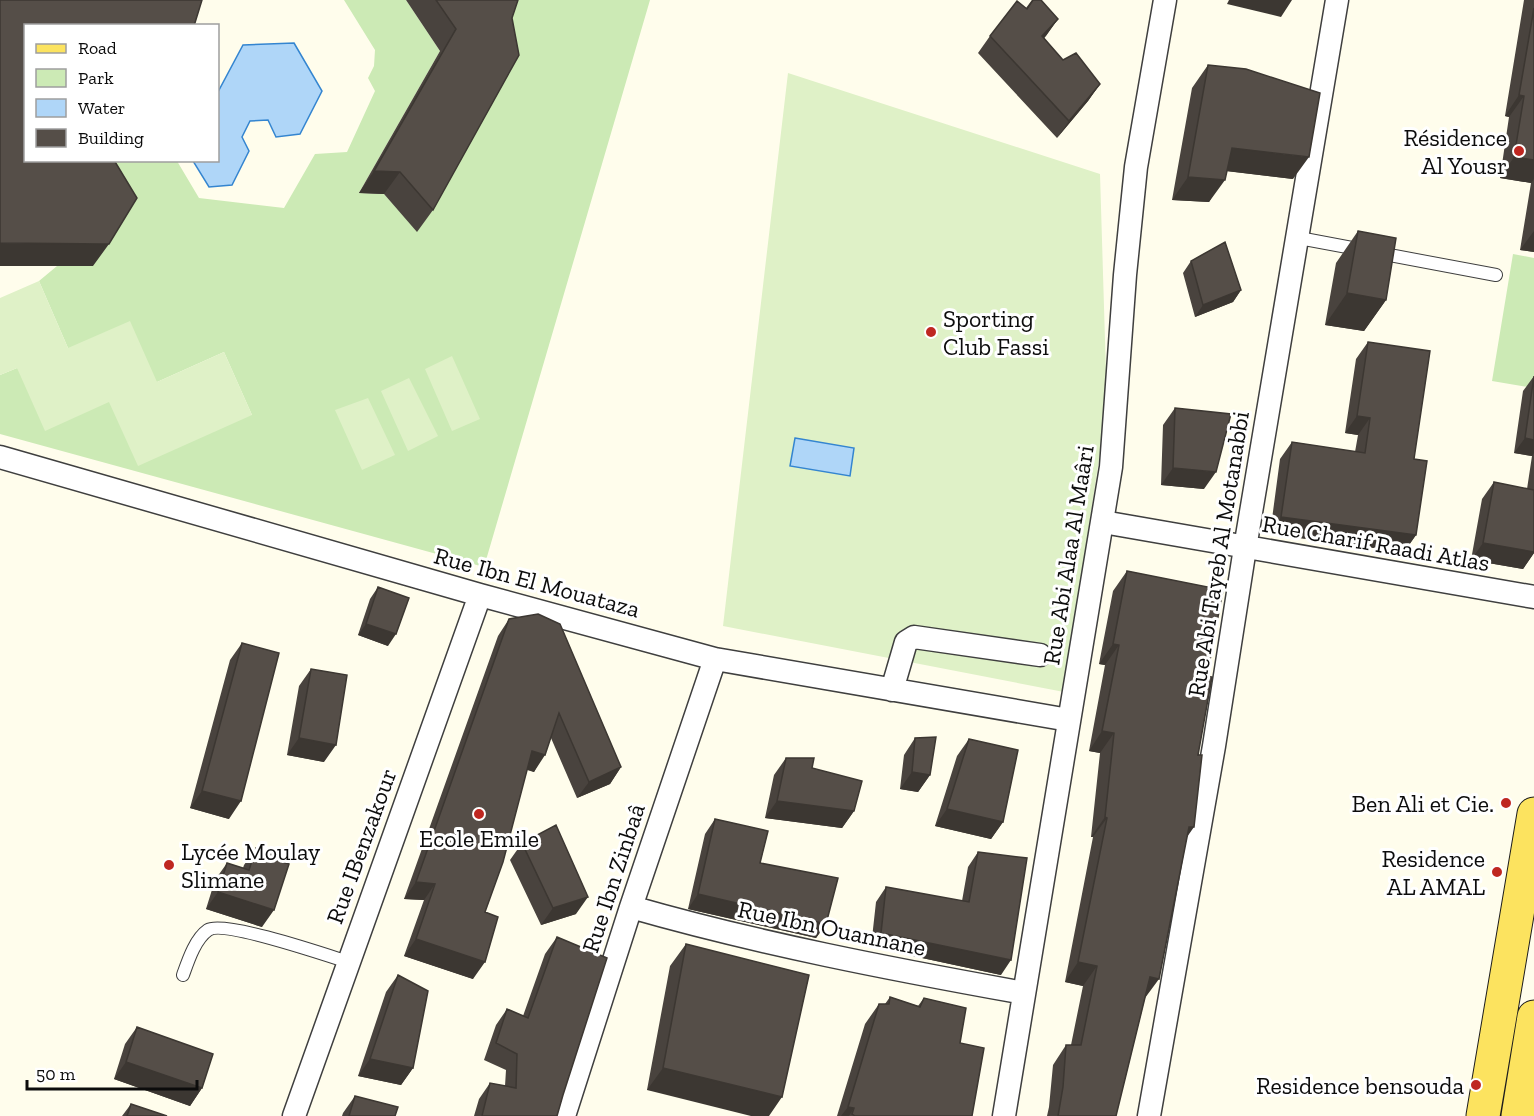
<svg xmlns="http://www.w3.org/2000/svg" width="1534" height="1116" viewBox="0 0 1534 1116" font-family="'Zilla Slab',serif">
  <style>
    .green { fill: #cceab5 }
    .pitch { fill: #dff1c7 }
    .water { fill: #afd6f8; stroke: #3485d0; stroke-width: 1.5 }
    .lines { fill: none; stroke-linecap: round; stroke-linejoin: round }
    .service-casing { stroke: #3f3f3f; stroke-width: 14 }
    .minor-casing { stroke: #3f3f3f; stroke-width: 25 }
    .primary-casing { stroke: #1d1d1d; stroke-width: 35 }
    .service { stroke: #fff; stroke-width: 12 }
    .minor { stroke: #fff; stroke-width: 22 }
    .primary { stroke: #fce35f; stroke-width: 33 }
    .wall { fill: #49433e }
    .shaded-wall { fill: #3c3732 }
    .building { fill: #554e48; stroke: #3c3732; stroke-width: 1.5 }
    .poi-dot { fill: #bf2721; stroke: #fff; stroke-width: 2 }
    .labels { text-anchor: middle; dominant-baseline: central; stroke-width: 6; stroke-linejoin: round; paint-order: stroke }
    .poi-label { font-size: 24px; fill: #0c0c0c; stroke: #fff; text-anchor: end }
    .street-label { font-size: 24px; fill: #0c0c0c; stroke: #fff }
  </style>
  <rect width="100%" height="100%" fill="#fffdec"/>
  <path class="green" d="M344 0H406L440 51 359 193 384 194 417 231 509 0H650L484 567 0 434V375L17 368 109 402 252 415 224 352 157 382 68 348 39 281 57 266 61 161H177L199 198 284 208 315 154 347 152 375 91 368 78 374 66 375 50Z
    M1513 254 1534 258V388L1492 381Z"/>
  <path class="pitch" d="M788 73 1100 174 1107 406 1064 692 723 626Z
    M39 281 68 348 130 321 157 382 224 352 252 415 138 466 109 402 45 431 17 368 0 375V298Z
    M452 356 480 419 452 431 425 369Z
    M409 378 438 436 408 451 381 391Z
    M368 398 395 455 362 470 335 410Z"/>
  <path class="water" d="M294 43 322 91 300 134 276 137 268 120 250 121 242 137 249 151 232 185 209 187 193 161 218 160V92L243 45Z
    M795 438 854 448 850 476 790 466Z"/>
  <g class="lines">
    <defs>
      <path id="service" d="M1299 238 1496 275
        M183 975C188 961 195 939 208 930 223 920 326 955 348 962"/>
      <path id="minor" d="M0 457 480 595 715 659 1069 720
        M1103 522 1534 597
        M892 690 906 642 914 637 1040 655
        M631 907C760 944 891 969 1024 993
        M294 1116 480 595
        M564 1116 631 907 715 659
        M1004 1116 1111 467 1125 275 1136 167 1165 0
        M1149 1116 1214 746 1245 548 1337 0"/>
      <path id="primary" d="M1483 1116 1534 814
        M1518 1116 1534 1017"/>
    </defs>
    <use href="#service" class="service-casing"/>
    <use href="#minor" class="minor-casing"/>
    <use href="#primary" class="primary-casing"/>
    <use href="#service" class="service"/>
    <use href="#minor" class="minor"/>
    <use href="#primary" class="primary"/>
  </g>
  <path class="wall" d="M406 0H518L433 210 417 232 384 194 359 193 440 51Z
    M1032 0 1058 19 1044 38 1063 60 1100 84 1088 101 1057 138 978 53 990 36 1026 8Z
    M1524 0H1534V252L1520 250 1531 183 1500 178 1509 117 1505 116Z
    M1208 65 1293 179 1227 171 1209 202 1172 200 1192 88Z
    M1358 231 1386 300 1364 331 1325 325 1336 263Z
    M1191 261 1241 290 1233 302 1195 317 1183 273Z
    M1368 342 1414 459 1416 535 1404 552 1270 534 1280 459 1292 442 1355 452 1358 435 1345 433 1356 359Z
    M1534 376V553L1523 569 1471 560 1482 499 1494 482 1527 489 1532 456 1514 453 1523 391Z
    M1175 408 1204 489 1161 485 1163 425Z
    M1127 571 1207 676 1198 755 1186 839 1145 998 1116 1116H1047L1049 1107 1053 1065 1066 1045H1071L1083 986 1065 982 1093 837H1091L1100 753 1089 751 1105 665 1099 664 1113 591Z
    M378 587 388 646 358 635 370 599Z
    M509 619 621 767 610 784 577 798 551 738 534 772 527 770 485 912 473 979 404 956 424 900 404 899 498 636Z
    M242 643 229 819 190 808 230 660Z
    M311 669 324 762 287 755 299 686Z
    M915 738 930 775 918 792 900 789 904 755Z
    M969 739 1003 822 991 839 935 826 957 756Z
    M786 758 812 768 854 811 842 828 765 818 774 775Z
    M715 819 760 863 826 924 816 938 688 909 705 834Z
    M522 843 576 914 541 925 510 860Z
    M256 848 273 859 262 927 206 909 215 880 227 863 243 868 244 865Z
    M978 852 1001 975 871 947 876 902 886 887 962 901 968 867Z
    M557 937 563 1095 557 1116H474L479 1099 490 1083 505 1086 506 1070 484 1060 496 1025 507 1009 523 1016 545 954Z
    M686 944 782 1097 647 1090 670 966Z
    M398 975 413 1068 401 1085 358 1076 386 992Z
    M890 997 918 1006 924 998 960 1043 972 1116H837L865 1024 879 1004H885Z
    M137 1027 202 1088 190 1106 114 1079 125 1044Z
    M355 1096 395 1116H342L343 1113Z
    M131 1104 167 1116H122Z"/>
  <path class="shaded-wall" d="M1229 0H1292L1281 17 1227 4Z
    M1058 19 1046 36 1030 53 1042 36Z
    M1100 84 1088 101 1057 138 1069 121Z
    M1519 95 1524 96 1509 117 1505 116Z
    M1232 148 1309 157 1293 179 1217 170Z
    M1514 157 1534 160V179L1531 183 1500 178Z
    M374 171 400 172 384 194 359 193Z
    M1188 177 1225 180 1209 202 1172 200Z
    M1534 231V252L1520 250Z
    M0 243 109 244 93 266H0Z
    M1241 290 1233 302 1195 317 1203 305Z
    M1347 293 1386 300 1364 331 1325 325Z
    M1357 416 1370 418 1358 435 1345 433Z
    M1525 438 1534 440V453L1532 456 1514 453Z
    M1173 468 1216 472 1204 489 1161 485Z
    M1281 517 1416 535 1404 552 1270 534Z
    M1483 543 1534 552V553L1523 569 1471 560Z
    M366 624 396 634 388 646 358 635Z
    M1113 644 1119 645 1105 665 1099 664Z
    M1102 731 1114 733 1100 753 1089 751Z
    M299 738 336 745 324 762 287 755Z
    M532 751 545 755 534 772 521 767Z
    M621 767 610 784 577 798 589 782Z
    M912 772 930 775 918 792 900 789Z
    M202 791 241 801 229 819 190 808Z
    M777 801 854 811 842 828 765 818Z
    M947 809 1003 822 991 839 935 826Z
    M1105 817 1107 818 1093 837H1091Z
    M1189 827H1194L1180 847Z
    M416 882 435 884 424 900 404 899Z
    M218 892 274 910 262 927 206 909Z
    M698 894 826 924 816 938 688 909Z
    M588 897 576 914 541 925 553 908Z
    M881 933 1011 960 1001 975 871 947Z
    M416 939 485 962 473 979 404 956Z
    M1078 962 1097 966 1083 986 1065 982Z
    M1150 977 1159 979 1145 998Z
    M370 1059 413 1068 401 1085 358 1076Z
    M126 1062 202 1088 190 1106 114 1079Z
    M663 1068 782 1097 769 1116H751L647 1090Z
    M848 1107 854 1108 849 1116H841Z"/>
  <path class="building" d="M0 0H202L194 26H26V160H114L137 198 109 244 0 243Z
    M436 0H518L512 18 519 55 433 210 400 172 374 171 456 29Z
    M1033 0H1041L1058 19 1042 36 1063 60 1076 53 1100 84 1069 121 990 36 1017 1 1027 9Z
    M1534 8V160L1514 157 1524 96 1519 95Z
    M1208 65 1246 69 1320 93 1309 157 1232 148 1225 180 1188 177Z
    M1358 231 1396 238 1386 300 1347 293Z
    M1225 242 1241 290 1203 305 1191 261Z
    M1368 342 1430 351 1414 459 1427 461 1416 535 1281 517 1292 442 1365 453 1370 418 1357 416Z
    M1534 376V440L1525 438Z
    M1175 408 1231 414 1216 472 1173 468Z
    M1494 482 1534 490V552L1483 543Z
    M1127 571 1223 590 1207 676 1212 677 1198 755H1202L1194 827H1189L1159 979 1150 977 1116 1116H1058L1063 1087 1066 1045H1081L1097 966 1078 962 1107 818 1105 817 1114 733 1102 731 1119 645 1113 644Z
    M378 587 409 598 396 634 366 624Z
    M538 614 560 624 621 767 589 782 559 713 545 755 532 751 503 862 485 912 498 917 485 962 416 939 435 884 416 882 509 619Z
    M242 643 279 653 241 801 202 791Z
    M311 669 347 675 336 745 299 738Z
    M936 737 930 775 912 772 915 738Z
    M969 739 1018 750 1003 822 947 809Z
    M786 758H814L812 768 862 781 854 811 777 801Z
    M715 819 768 831 760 863 838 878 826 924 698 894Z
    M556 825 588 897 553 908 522 843Z
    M256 848 274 854 273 859 289 864 274 910 218 892 227 863 249 870Z
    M978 852 1027 858 1011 960 881 933 886 887 969 902Z
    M557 937 607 958 563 1095 557 1116H482L490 1083 516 1088 517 1054 496 1043 507 1009 528 1018Z
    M686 944 809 975 782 1097 663 1068Z
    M398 975 428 991 413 1068 370 1059Z
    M890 997 920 1007 924 998 966 1008 960 1043 984 1048 972 1116H855L852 1114 854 1108 848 1107 879 1004H889Z
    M137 1027 213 1054 202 1088 126 1062Z
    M355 1096 398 1107 395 1116H349Z
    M131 1104 167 1116H127Z"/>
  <g class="poi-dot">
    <circle cx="1519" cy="151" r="6"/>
    <circle cx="931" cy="332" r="6"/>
    <circle cx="1506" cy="803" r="6"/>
    <circle cx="479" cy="814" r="6"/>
    <circle cx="169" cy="865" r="6"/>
    <circle cx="1497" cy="872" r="6"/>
    <circle cx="1476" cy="1085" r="6"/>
  </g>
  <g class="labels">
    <g class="poi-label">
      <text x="1507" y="137">Résidence<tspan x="1507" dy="28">Al Yousr</tspan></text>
      <text x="943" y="318" text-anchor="start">Sporting<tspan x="943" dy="28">Club Fassi</tspan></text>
      <text x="1494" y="803">Ben Ali et Cie.</text>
      <text x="479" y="838" text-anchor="middle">Ecole Emile</text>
      <text x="181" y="851" text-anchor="start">Lycée Moulay<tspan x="181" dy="28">Slimane</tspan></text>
      <text x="1485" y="858">Residence<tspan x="1485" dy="28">AL AMAL</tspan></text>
      <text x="1464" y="1085">Residence bensouda</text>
    </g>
    <g class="street-label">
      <text transform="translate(1376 543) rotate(10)">Rue Charif Raadi Atlas</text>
      <text transform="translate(1218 554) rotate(-81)">Rue Abi Tayeb Al Motanabbi</text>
      <text transform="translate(1068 555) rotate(-81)">Rue Abi Alaa Al Maâri</text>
      <text transform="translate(537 582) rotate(15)">Rue Ibn El Mouataza</text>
      <text transform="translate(361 846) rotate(-70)">Rue IBenzakour</text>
      <text transform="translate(613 878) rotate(-72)">Rue Ibn Zinbaâ</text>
      <text transform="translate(832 928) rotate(12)">Rue Ibn Ouannane</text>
    </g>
  </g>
  <rect x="24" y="24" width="195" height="138" fill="#ffffff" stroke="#9e9e9e" stroke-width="1.5"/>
  <rect x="36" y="44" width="30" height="9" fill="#fce35f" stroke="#9e9e9e" stroke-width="1.5"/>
  <text x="78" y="54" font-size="18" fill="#0c0c0c">Road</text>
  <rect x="36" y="69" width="30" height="18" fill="#cceab5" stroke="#9e9e9e" stroke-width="1.5"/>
  <text x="78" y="84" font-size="18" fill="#0c0c0c">Park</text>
  <rect x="36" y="99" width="30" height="18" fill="#afd6f8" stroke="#9e9e9e" stroke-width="1.5"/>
  <text x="78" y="114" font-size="18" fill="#0c0c0c">Water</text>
  <rect x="36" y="129" width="30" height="18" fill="#554e48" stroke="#9e9e9e" stroke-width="1.5"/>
  <text x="78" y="144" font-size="18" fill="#0c0c0c">Building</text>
  <path d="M27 1080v9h170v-9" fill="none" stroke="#0c0c0c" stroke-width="3"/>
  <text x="36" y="1080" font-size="18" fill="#0c0c0c" stroke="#ffffff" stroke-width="4.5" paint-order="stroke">50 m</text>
</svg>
